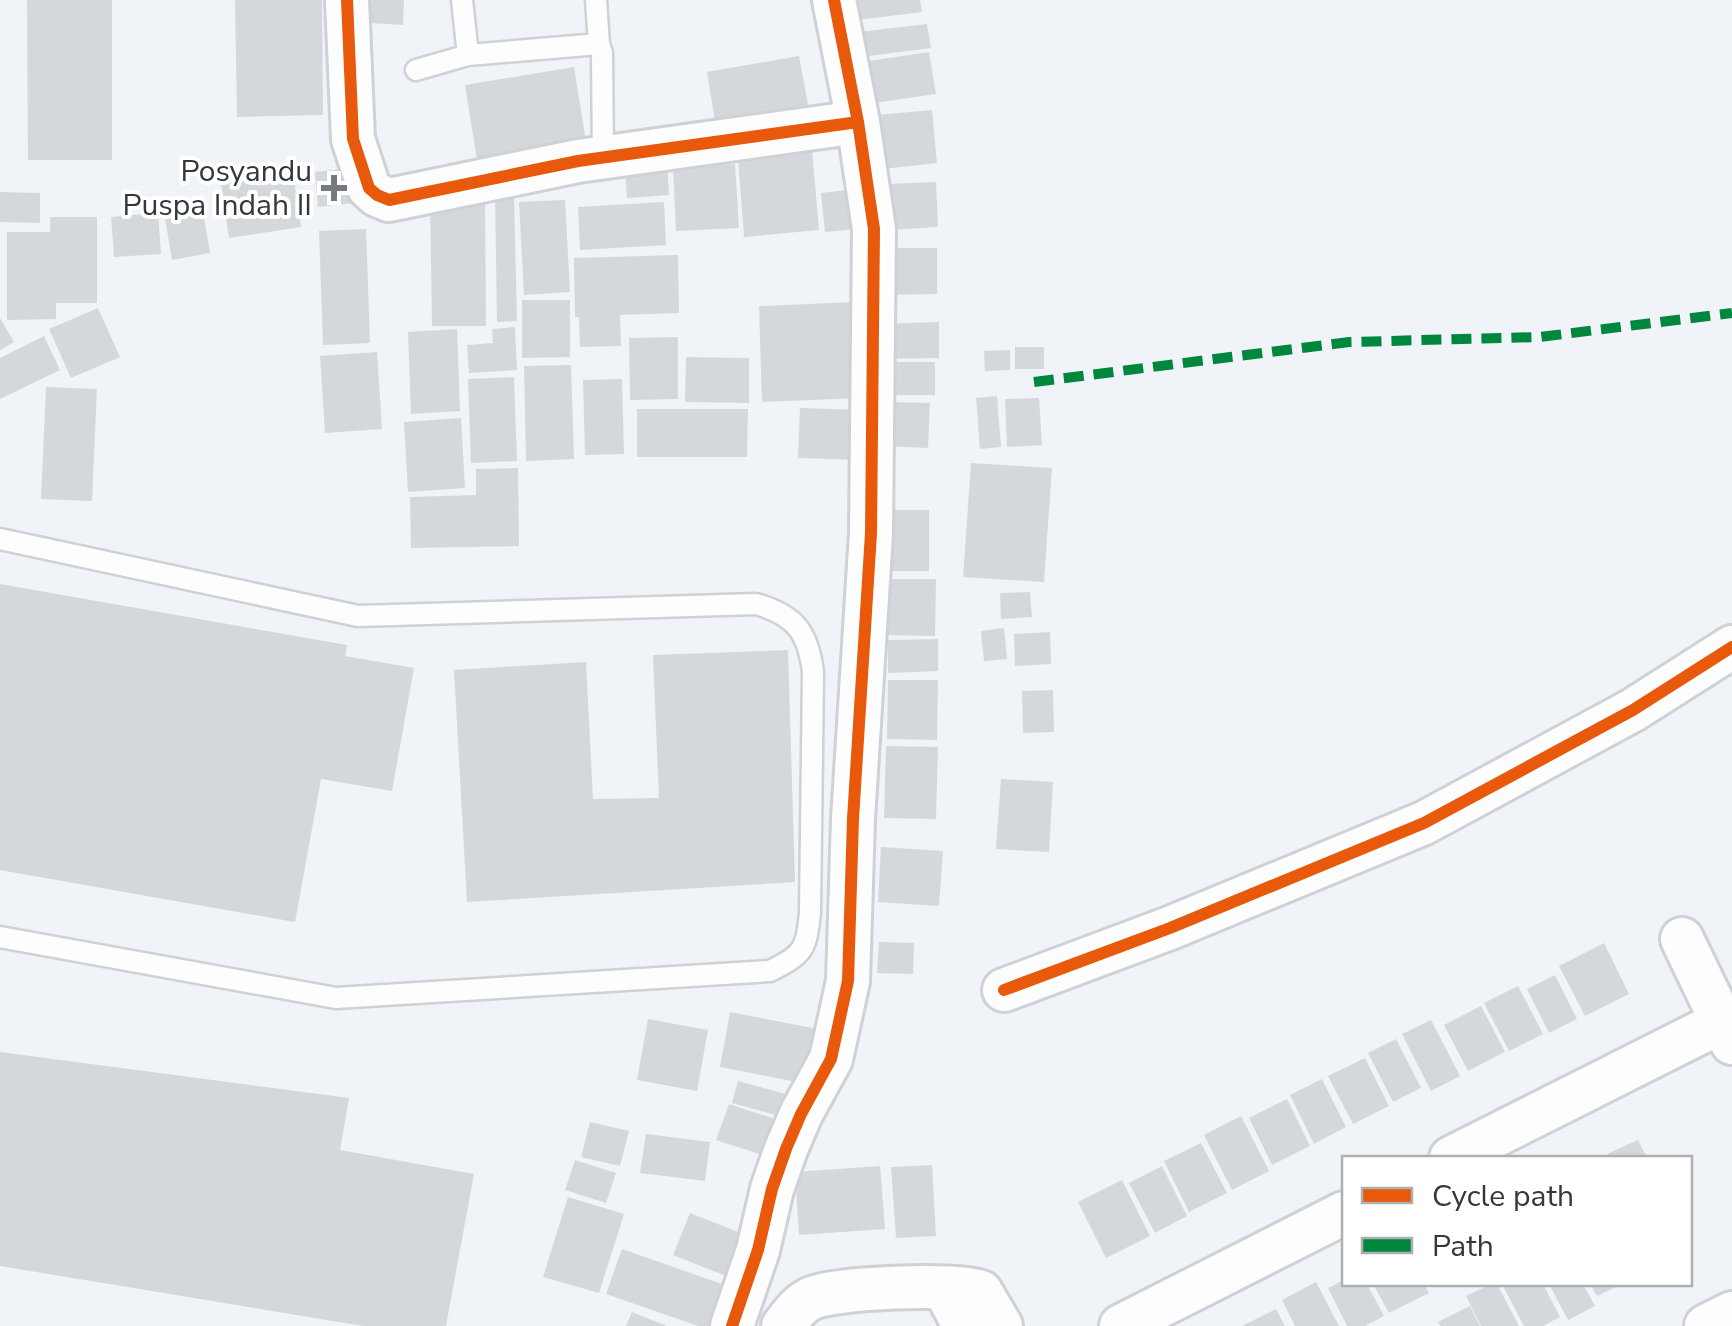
<svg xmlns="http://www.w3.org/2000/svg" width="1732" height="1326" viewBox="0 0 1732 1326" font-family="'Nunito Sans',sans-serif">
  <style>
    .building { fill: #d4d8db }
    .lines { fill: none; stroke-linecap: round; stroke-linejoin: round }
    .lane-casing { stroke: #ced1d5; stroke-width: 25 }
    .street-casing { stroke: #ced1d5; stroke-width: 48 }
    .lane { stroke: #fdfdfe; stroke-width: 20 }
    .street { stroke: #fdfdfe; stroke-width: 42 }
    .quiet { stroke: #00873e; stroke-width: 10; stroke-dasharray: 20 10; stroke-linecap: butt }
    .cycleway-casing { stroke: #fff; stroke-width: 19 }
    .cycleway { stroke: #e8590c; stroke-width: 12 }
    .poi-dot { fill: #76797d; stroke: #fff; stroke-width: 4 }
    .labels { text-anchor: middle; dominant-baseline: central; stroke-width: 8; stroke-linejoin: round; paint-order: stroke }
    .poi-label { font-size: 30px; fill: #35373b; stroke: #fff; text-anchor: end }
  </style>
  <rect width="100%" height="100%" fill="#f0f3f8"/>
  <path class="building" d="M27 0H112V160H28Z
    M235 0H322L323 115 237 117Z
    M356 0H404L403 25 355 22Z
    M847 0H920L922 12 850 21Z
    M927 24 931 48 854 58 851 33Z
    M929 52 936 94 861 105 855 63Z
    M799 56 810 116 717 133 707 72Z
    M574 67 586 142 477 160 465 85Z
    M932 110 937 163 882 169 877 115Z
    M811 139 819 230 744 237 737 146Z
    M667 163 669 195 627 198 625 166Z
    M735 164 739 228 676 231 673 167Z
    M349 168 353 203 318 207 315 172Z
    M293 173 301 227 229 238 221 184Z
    M936 182 938 227 889 230 888 184Z
    M864 188 868 228 825 232 821 193Z
    M0 192 40 193V223L0 222Z
    M495 194H514L517 321 497 322Z
    M485 199 486 326H432L430 200Z
    M565 200 570 292 524 295 519 202Z
    M664 202 666 245 580 250 578 207Z
    M202 206 210 253 172 260 164 212Z
    M158 213 161 254 114 257 111 217Z
    M50 217H97V303H56V319L7 320V232H50Z
    M366 229 370 343 323 345 319 231Z
    M875 248H937V294L875 295Z
    M678 255 679 313 620 315 621 346 580 347 579 317H575L574 258Z
    M522 300H570V357L522 358Z
    M855 302 859 398 762 402 759 306Z
    M98 308 120 357 71 378 49 329Z
    M0 318 14 342 0 350Z
    M939 322V358L881 359 880 324Z
    M515 327 517 370 469 373 467 345 493 343 492 329Z
    M457 329 460 411 411 414 408 332Z
    M44 336 60 370 0 399V358Z
    M678 337V399L630 400 629 338Z
    M1015 347H1044V369H1015Z
    M1010 350V370L985 371 984 351Z
    M377 352 382 429 325 433 320 356Z
    M686 357 749 358V403L685 402Z
    M880 362H935V395H881Z
    M571 365 574 459 526 461 524 366Z
    M514 377 517 461 471 463 468 379Z
    M622 379 624 454 585 455 583 380Z
    M46 387 97 389 92 501 41 499Z
    M997 396 1001 447 980 449 976 398Z
    M1039 398 1042 445 1007 447 1005 399Z
    M885 402 930 403 928 448 884 446Z
    M800 408 863 410 861 460 798 458Z
    M637 409H748L747 457H637Z
    M461 418 465 488 408 492 404 422Z
    M971 463 1052 468 1044 582 963 577Z
    M518 468 519 546 411 548 410 497 476 495V469Z
    M885 510H929V571H884Z
    M885 579H936L935 636 885 635Z
    M0 584 347 645 345 656 414 668 392 791 321 779 295 922 0 870Z
    M1030 592 1032 617 1001 619 1000 593Z
    M1004 628 1007 659 984 661 981 631Z
    M1050 632 1051 664 1015 666 1014 634Z
    M938 639V671L888 673V640Z
    M788 650 795 882 467 902 454 670 586 662 593 799 659 798 653 655Z
    M888 680H938L937 740 887 739Z
    M1053 690 1054 732 1023 733 1022 691Z
    M886 746 938 747 936 819 884 818Z
    M1001 779 1053 782 1049 852 996 849Z
    M881 847 943 851 939 906 878 902Z
    M879 942 914 943 913 974 877 973Z
    M1604 943 1629 994 1585 1016 1559 966Z
    M1555 975 1577 1019 1549 1033 1527 989Z
    M1518 986 1543 1034 1509 1051 1484 1003Z
    M1481 1006 1505 1052 1468 1071 1444 1025Z
    M730 1012 823 1030 812 1085 720 1067Z
    M648 1019 708 1030 697 1091 637 1080Z
    M1431 1020 1460 1076 1431 1091 1402 1034Z
    M1396 1039 1421 1088 1393 1102 1368 1053Z
    M0 1052 349 1098 340 1150 474 1174 446 1326H363L0 1266Z
    M1365 1058 1389 1106 1353 1124 1328 1076Z
    M1322 1079 1346 1127 1314 1144 1290 1095Z
    M738 1081 797 1097 791 1119 732 1103Z
    M1287 1099 1310 1146 1272 1165 1249 1118Z
    M729 1104 781 1121 769 1157 716 1140Z
    M1241 1116 1269 1171 1232 1190 1204 1135Z
    M590 1122 629 1131 620 1166 581 1157Z
    M646 1134 710 1142 705 1181 640 1173Z
    M1638 1140 1647 1158H1609L1607 1154Z
    M1201 1143 1227 1193 1189 1212 1164 1161Z
    M575 1160 616 1173 606 1203 565 1190Z
    M932 1165 936 1236 896 1238 891 1167Z
    M880 1166 885 1229 799 1235 795 1172Z
    M1162 1166 1187 1216 1155 1233 1129 1183Z
    M1122 1180 1150 1236 1106 1258 1078 1202Z
    M568 1197 624 1214 599 1293 543 1277Z
    M690 1213 743 1234 726 1276 673 1255Z
    M622 1249 722 1284 708 1326H698L606 1294Z
    M1344 1280V1284H1367L1384 1316 1365 1326H1347L1328 1288Z
    M1316 1282 1339 1326H1295L1282 1300Z
    M1373 1284H1424L1429 1293 1389 1313Z
    M1491 1284H1497L1519 1326H1481L1466 1296Z
    M1508 1284H1543L1560 1317 1543 1326H1524L1503 1286Z
    M1549 1284H1583L1595 1306 1568 1320Z
    M1590 1284H1622L1597 1296Z
    M1470 1306 1480 1326H1441L1438 1322Z
    M1276 1309 1285 1326H1242Z
    M632 1312 667 1326H626Z"/>
  <g class="lines">
    <defs>
      <path id="lane" d="M462 0 468 55
        M596 0 599 44
        M416 70 468 55 599 44 602 53 603 158
        M0 539 358 616 756 604C795 615 808 632 813 672L810 913C806 950 804 954 770 971L336 998 0 937"/>
      <path id="street" d="M347 0 353 139 369 188 377 195 389 200 578 161 858 122
        M1682 939 1732 1043
        M1004 990 1170 928 1424 823 1633 710 1732 647
        M1451 1158 1721 1022
        M944 1288 964 1326
        M732 1326 758 1250 772 1189 786 1149 801 1114 831 1059 848 981 853 819 871 533 874 229 858 122 834 0
        M783 1326C791 1316 798 1305 810 1299 834 1287 956 1283 981 1292L1001 1326
        M1121 1326 1344 1213
        M1706 1326 1732 1313"/>
    </defs>
    <use href="#lane" class="lane-casing"/>
    <use href="#street" class="street-casing"/>
    <use href="#lane" class="lane"/>
    <use href="#street" class="street"/>
    <path class="quiet" d="M1034 382 1349 342 1540 337 1732 313"/>
    <defs>
      <path id="cycleway" d="M347 0 353 139 369 188 377 195 389 200 578 161 858 122
        M1004 990 1170 928 1424 823 1633 710 1732 647
        M732 1326 758 1250 772 1189 786 1149 801 1114 831 1059 848 981 853 819 871 533 874 229 858 122 834 0"/>
    </defs>
    <use href="#cycleway" class="cycleway-casing"/>
    <use href="#cycleway" class="cycleway"/>
  </g>
  <path class="poi-dot" d="M329 173h10v10h10v10h-10v10h-10v-10h-10v-10h10z"/>
  <g class="labels">
    <g class="poi-label">
      <text x="312" y="171">Posyandu<tspan x="312" dy="34">Puspa Indah II</tspan></text>
    </g>
  </g>
  <rect x="1342" y="1156" width="350" height="130" fill="#ffffff" stroke="#aeafb1" stroke-width="2.5"/>
  <rect x="1362" y="1188" width="50" height="15" fill="#e8590c" stroke="#aeafb1" stroke-width="2.5"/>
  <text x="1432" y="1206" font-size="30" fill="#35373b">Cycle path</text>
  <rect x="1362" y="1238" width="50" height="15" fill="#00873e" stroke="#aeafb1" stroke-width="2.5"/>
  <text x="1432" y="1256" font-size="30" fill="#35373b">Path</text>
</svg>
